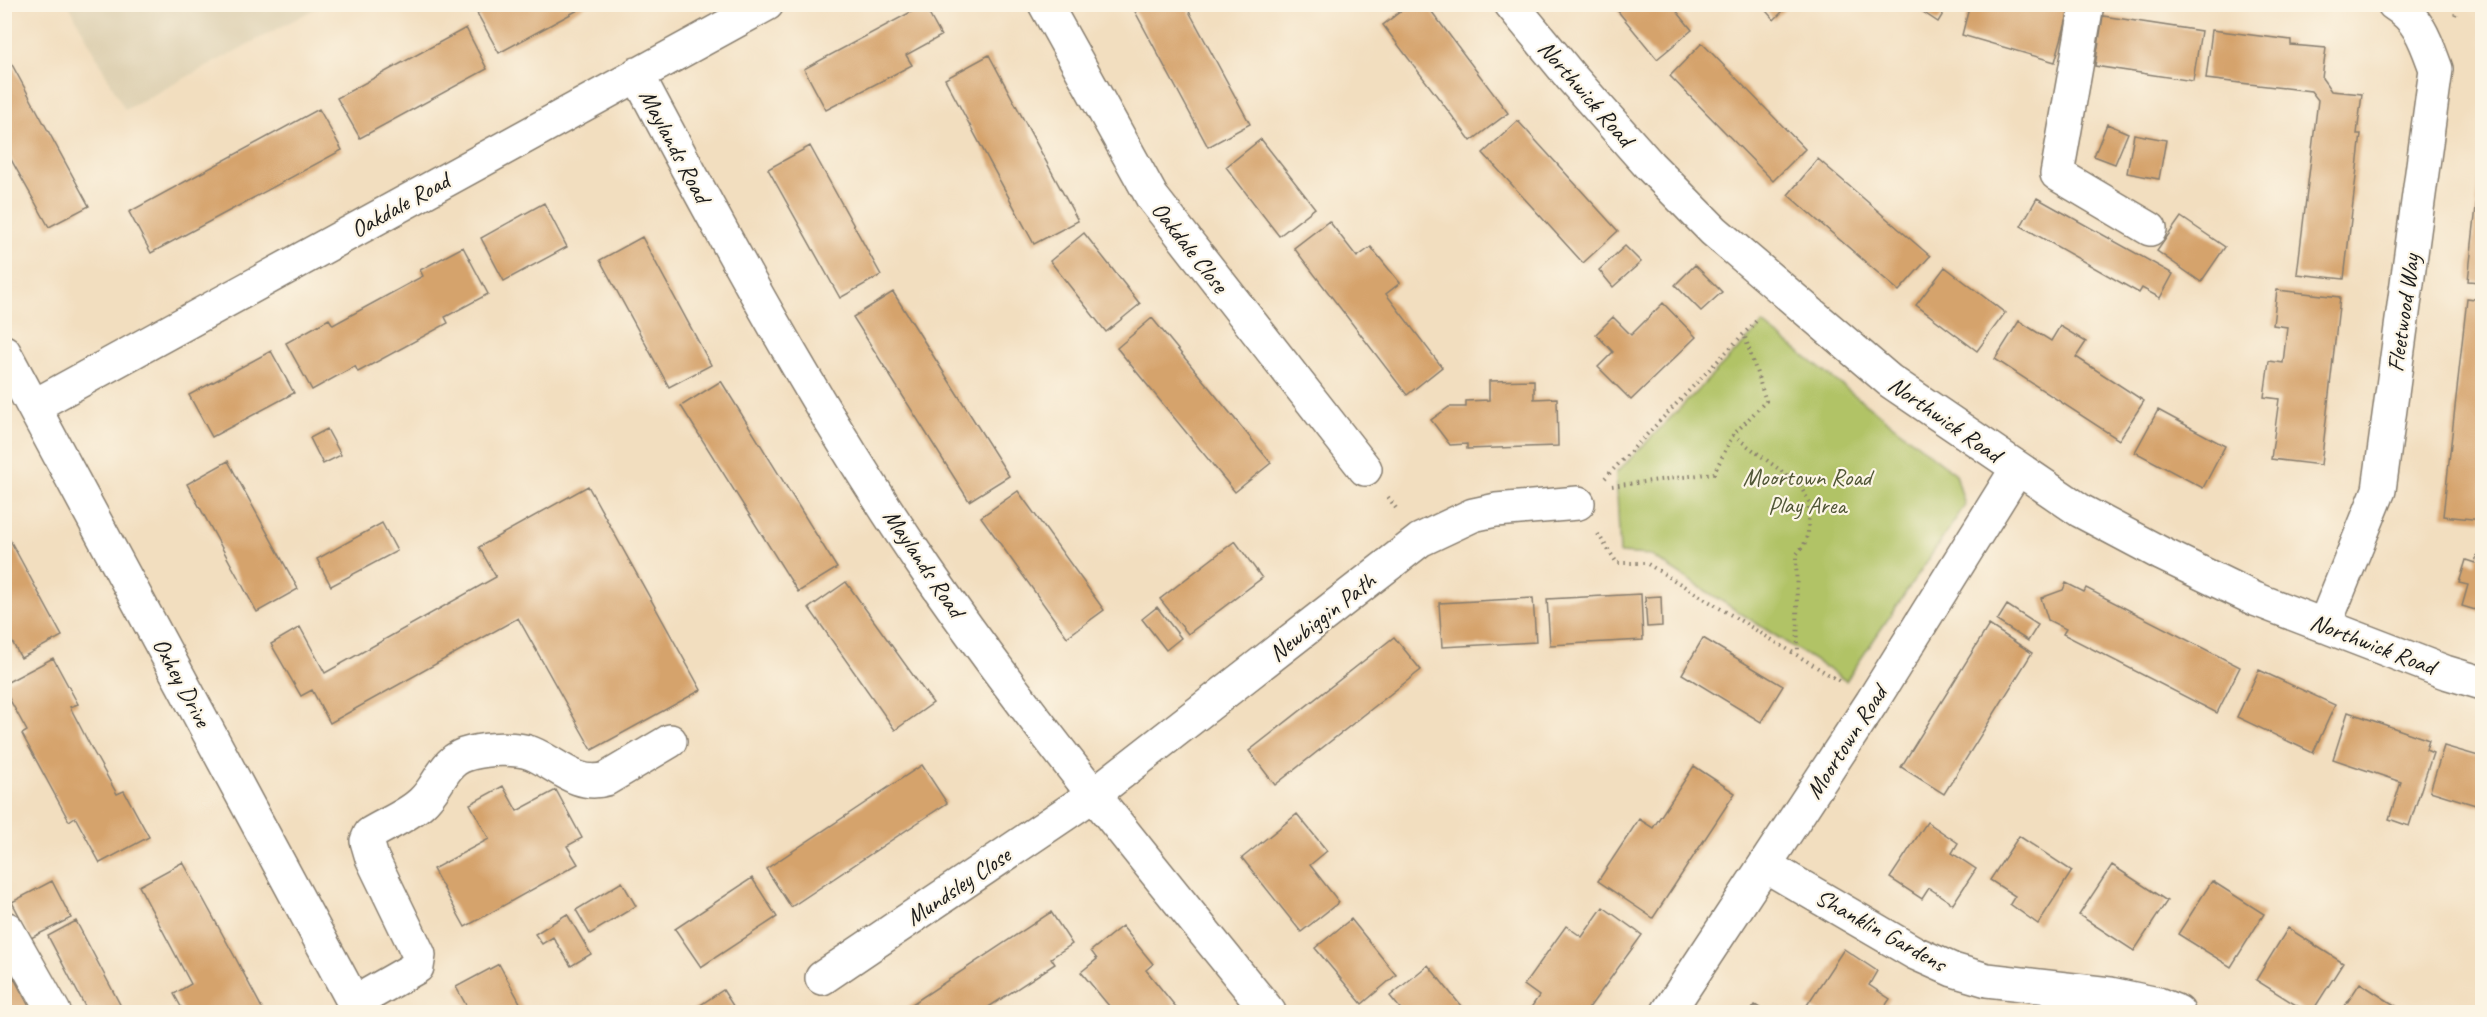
<svg xmlns="http://www.w3.org/2000/svg" width="2487" height="1017" viewBox="0 0 2487 1017" font-family="Caveat,sans-serif">
  <style>
    .built { fill: #dfd2b4 }
    .green { fill: #b1c366; stroke: #667041; stroke-width: 1.5 }
    .building { fill: #d5a36c }
    .lines { fill: none; stroke-linecap: round; stroke-linejoin: round }
    .minor-casing { stroke: #877d6e; stroke-width: 36 }
    .path { stroke: #877d6e; stroke-width: 4; stroke-dasharray: 1.5 4.5; stroke-linecap: butt }
    .minor { stroke: #fff; stroke-width: 33 }
    .labels { text-anchor: middle; dominant-baseline: central; stroke-width: 4.5; stroke-linejoin: round; paint-order: stroke }
    .street-label { font-size: 24px; fill: #1c1c1c; stroke: #fcf5e5 }
    .park-label { font-size: 24px; fill: #505636; stroke: #fcf5e5 }
  </style>
  <rect width="100%" height="100%" fill="#fcf5e5"/>
  <filter id="ink" filterUnits="userSpaceOnUse"><feTurbulence type="fractalNoise" baseFrequency=".0167" numOctaves="2"/><feDisplacementMap in="SourceGraphic" scale="12" xChannelSelector="R" yChannelSelector="G"/><feConvolveMatrix kernelMatrix="1 2 1 2 8 2 1 2 1" color-interpolation-filters="sRGB"/></filter>
  <filter id="wash" filterUnits="userSpaceOnUse"><feTurbulence type="fractalNoise" baseFrequency=".008" numOctaves="4" result="noise"/><feDisplacementMap in="SourceGraphic" scale="24" xChannelSelector="R" yChannelSelector="G"/><feGaussianBlur stdDeviation="1.35" result="paint"/><feColorMatrix in="noise" values="0 0 0 0 0 0 0 0 0 0 0 0 0 0 0 0 0 1.4 0 .05"/><feComposite in="paint" operator="in"/></filter>
  <g filter="url(#wash)">
    <rect width="100%" height="100%" fill="#f2debf"/>
    <path class="built" d="M69 5H322L125 110Z"/>
    <path class="green" d="M1763 324 1956 474 1965 505 1846 681 1650 555 1620 553 1616 473Z"/>
    <g id="blocks">
      <path class="building" d="M493 4H589L499 53 477 13Z
        M1131 4H1185L1250 124 1208 147Z
        M1410 4H1426L1508 113 1471 141 1383 25Z
        M1612 4H1671L1692 30 1657 59Z
        M1760 4H1790L1774 20Z
        M1911 4H1949L1938 22Z
        M1970 4H2046L2069 11 2055 62 1962 35Z
        M924 5 941 36 906 55 912 65 826 110 804 69Z
        M2103 16 2201 31 2193 81 2095 66Z
        M466 28 487 69 360 138 337 98Z
        M2212 30 2291 40V45L2326 48 2322 78 2327 85 2331 91 2362 94 2357 134H2361L2344 279 2297 274 2318 100 2311 91 2206 79Z
        M1702 43 1805 149 1773 181 1670 76Z
        M4 50 89 206 49 227 4 147Z
        M989 55 1078 221 1034 244 945 79Z
        M319 109 342 150 151 253 129 212Z
        M1518 121 1618 231 1583 263 1483 153Z
        M2107 124 2128 133 2115 164 2094 156Z
        M2134 134 2166 140 2159 179 2127 173Z
        M1261 139 1315 208 1279 236 1226 167Z
        M810 146 881 275 840 298 768 169Z
        M1818 159 1930 256 1899 291 1788 195Z
        M2481 161H2482V282L2468 281Z
        M2037 198 2173 274 2160 298 2142 288 2139 293 2021 226Z
        M544 203 567 247 504 281 481 238Z
        M2181 217 2225 247 2201 282 2157 251Z
        M1329 221 1357 257 1371 247 1400 283 1386 294 1442 367 1407 395 1294 248Z
        M1084 233 1140 304 1106 332 1050 261Z
        M642 237 711 365 669 387 600 260Z
        M1625 246 1641 262 1613 287 1599 270Z
        M463 247 488 294 445 317 448 323 358 372 355 366 312 390 286 343 329 319 333 325 423 276 420 270Z
        M1695 265 1722 292 1701 311 1675 285Z
        M1945 267 2005 313 1977 351 1916 305Z
        M2277 290 2340 297 2321 465 2271 459 2279 399 2264 397 2269 361 2283 363 2287 327 2273 325Z
        M893 292 1009 476 969 501 853 317Z
        M2467 298 2482 300V520L2443 516Z
        M1663 303 1696 337 1631 400 1598 367 1613 352 1596 334 1613 317 1631 335Z
        M1152 318 1271 463 1235 492 1117 348Z
        M2019 321 2051 341 2060 326 2086 342 2076 357 2144 401 2119 440 1995 359Z
        M271 351 294 393 212 437 189 395Z
        M1534 380V399L1557 398 1558 446 1467 449V444L1450 445 1431 420 1449 407H1466V401L1489 400V381Z
        M721 381 837 568 798 592 681 406Z
        M2158 410 2225 446 2203 488 2135 452Z
        M327 429 341 455 323 464 310 438Z
        M228 461 298 589 257 612 187 484Z
        M588 486 701 690 592 750 518 618 330 723 312 690 301 696 271 644 300 627 325 673 496 577 479 547Z
        M1018 491 1104 610 1067 637 981 517Z
        M382 523 397 551 331 586 317 559Z
        M4 529 62 636 21 658 4 627Z
        M1235 541 1262 578 1188 634 1160 599Z
        M2477 555 2482 556V612L2462 606 2468 585 2459 583 2466 560 2475 563Z
        M846 582 933 703 895 730 809 608Z
        M2066 583 2084 592 2086 588 2240 667 2217 713 2063 634 2066 629 2048 620 2041 598 2063 590Z
        M1641 594 1643 640 1550 645 1547 599Z
        M1661 596 1662 626 1647 627 1645 597Z
        M1533 598 1536 642 1442 647 1439 603Z
        M2007 605 2038 625 2028 641 1997 621Z
        M1157 607 1181 638 1166 650 1142 619Z
        M1989 625 2032 653 1944 794 1901 767Z
        M1394 637 1421 670 1275 785 1249 751Z
        M1703 638 1783 686 1761 722 1682 674Z
        M53 658 78 704 70 707 93 751 117 794 124 791 149 837 100 863 75 817 69 821 22 734 27 731 4 689V684Z
        M2259 670 2335 705 2313 753 2237 717Z
        M2348 712 2429 740 2426 750 2433 753 2409 826 2389 819 2401 782 2333 759Z
        M2444 746 2482 757V807L2430 791Z
        M922 765 947 803 791 907 766 869Z
        M1694 766 1735 793 1653 918 1598 881 1639 819 1653 828Z
        M503 786 517 811 556 790 582 838 567 846 578 864 465 927 433 869 489 839 470 804Z
        M1297 814 1327 851 1310 865 1339 902 1301 932 1242 858Z
        M1927 822 1958 843 1952 853 1976 869 1953 904 1929 888 1922 899 1890 878Z
        M2019 836 2072 871 2038 924 2010 904 2015 896 1990 880Z
        M183 862 236 959 264 1012H184L174 994 191 984 139 886Z
        M2112 865 2167 901 2134 951 2079 915Z
        M752 878 777 917 701 967 675 929Z
        M52 881 71 918 31 938 12 902Z
        M2212 881 2264 914 2231 967 2178 934Z
        M622 882 636 906 590 934 576 910Z
        M1603 907 1642 935 1586 1012H1528L1539 996 1524 985 1566 926 1582 937Z
        M1051 912 1072 944 1051 958 1055 964 981 1012H900Z
        M567 914 591 954 571 966 553 937 542 944 535 934Z
        M1351 919 1396 975 1362 1004 1315 948Z
        M76 921 124 1012H88L48 936Z
        M1122 926 1153 964 1146 970 1180 1012H1114L1081 972 1097 959 1091 951Z
        M2288 928 2343 963 2312 1012H2307L2256 980Z
        M1844 949 1877 971 1869 985 1890 999 1881 1012H1818L1807 1005Z
        M499 964 525 1012H470L456 987Z
        M1428 965 1461 1006 1467 1012H1403L1390 996Z
        M9 969 32 1012H5V971Z
        M2360 983 2388 1001 2406 1012H2341Z
        M723 990 737 1012H690Z
        M1755 1005 1766 1012H1750Z"/>
    </g>
  </g>
  <g filter="url(#ink)">
    <use href="#blocks" fill-opacity="0" stroke="#877d6e" stroke-width="1.5"/>
    <g class="lines">
      <defs>
        <path id="minor" d="M1045 4 1152 197 1365 469
          M1511 4 1571 77 1649 165 1714 231 1890 381 2081 511 2162 554 2255 599 2445 672 2482 683
          M2087 4 2057 174 2150 229
          M637 74C727 244 819 413 927 571 1033 724 1152 868 1269 1012
          M4 352 359 1012
          M34 406 767 4
          M2324 626 2379 490 2436 69C2426 42 2420 20 2394 4
          M1766 866 1915 953 1953 970 1987 980 2110 994 2158 1004 2178 1012
          M4 931 7 929 54 1012
          M822 978 1093 795 1420 540 1473 515 1496 510 1578 503
          M354 1003 417 967 419 955 372 858 367 841 370 834C386 824 407 816 421 803 441 786 442 759 471 753 487 749 515 747 531 753 556 763 577 788 606 779L670 741
          M1668 1012 1872 702 2017 469"/>
      </defs>
      <use href="#minor" class="minor-casing"/>
      <path class="path" d="M2455 15 2459 4
        M1733 435 1800 485 1809 502 1808 533 1804 545 1796 555 1798 654
        M1605 478 1758 319
        M1612 486 1714 473 1733 435 1766 401 1744 334
        M1388 497 1398 511
        M1598 534 1617 563H1646L1841 682"/>
      <use href="#minor" class="minor"/>
    </g>
  </g>
  <g class="labels">
    <g class="street-label">
      <text transform="translate(1586 93) rotate(49)">Northwick Road</text>
      <text transform="translate(675 146) rotate(62)">Maylands Road</text>
      <text transform="translate(400 205) rotate(-29)">Oakdale Road</text>
      <text transform="translate(1190 247) rotate(52)">Oakdale Close</text>
      <text transform="translate(2403 313) rotate(-82)">Fleetwood Way</text>
      <text transform="translate(1945 419) rotate(35)">Northwick Road</text>
      <text transform="translate(924 563) rotate(56)">Maylands Road</text>
      <text transform="translate(1322 617) rotate(-38)">Newbiggin Path</text>
      <text transform="translate(2373 644) rotate(21)">Northwick Road</text>
      <text transform="translate(182 682) rotate(62)">Oxhey Drive</text>
      <text transform="translate(1846 742) rotate(-57)">Moortown Road</text>
      <text transform="translate(958 886) rotate(-34)">Mundsley Close</text>
      <text transform="translate(1881 930) rotate(29)">Shanklin Gardens</text>
    </g>
    <g class="park-label">
      <text x="1807" y="477">Moortown Road<tspan x="1807" dy="28">Play Area</tspan></text>
    </g>
  </g>
  <rect width="2487" height="1017" fill="none" stroke="#fcf5e5" stroke-width="24"/>
</svg>
